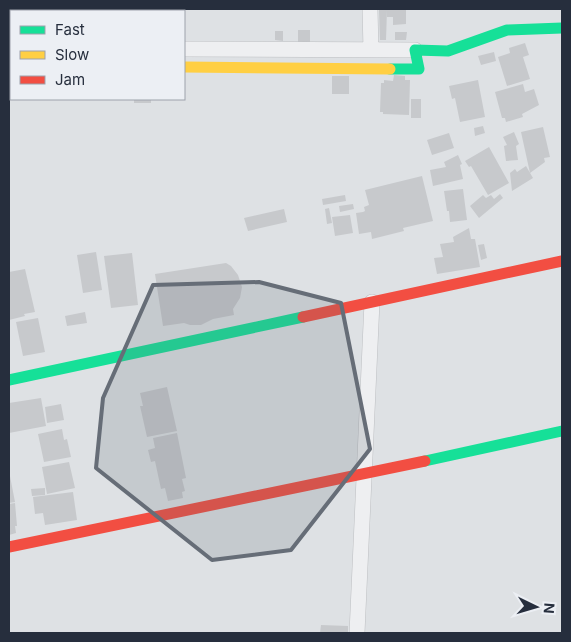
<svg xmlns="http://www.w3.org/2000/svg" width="571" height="642" viewBox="0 0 571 642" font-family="Inter,sans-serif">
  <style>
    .building { fill: #c7c9cc }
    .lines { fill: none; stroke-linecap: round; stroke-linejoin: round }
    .street-casing { stroke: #bdbfc2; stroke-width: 16 }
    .street { stroke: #eeeff1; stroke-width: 15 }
    .fast { stroke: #16e098; stroke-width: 11 }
    .slow { stroke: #ffcf43; stroke-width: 11 }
    .jam { stroke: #f24e42; stroke-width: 11 }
    .marked { fill: #666d77; fill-opacity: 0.2; stroke: #666d77; stroke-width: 4; stroke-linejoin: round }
  </style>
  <rect width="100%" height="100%" fill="#dee1e4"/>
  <path class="building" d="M387 9H406V24L393 25V17H387Z
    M379 10H387L386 40H380Z
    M298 30H310V42H298Z
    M275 31H283V41L275 40Z
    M395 32H407L406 40H395Z
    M525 43 529 55 523 57 530 79 507 86 498 57 510 53 509 48Z
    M494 52 496 61 481 65 478 56Z
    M394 75 405 76V80H410L409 115 383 114V112H380L381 83H384V80L393 81Z
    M332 76H349V94H332Z
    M478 80 485 117 460 122 455 98 452 99 449 86Z
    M523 84 525 92 534 89 539 105 522 114 523 117 506 122 505 118H502L495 92Z
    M134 99H151V103H134Z
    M411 99H421V118H411Z
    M483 126 485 133 475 136 474 128Z
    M543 127 550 157 544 158 545 162 530 173 521 132Z
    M514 132 519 144 516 146 518 160 506 161 504 146 507 145 503 137Z
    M449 133 454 148 432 155 427 140Z
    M489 147 509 183 488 195 471 166 469 167 465 161Z
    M458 155 462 164 460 165 463 179 433 186 430 170 446 167 444 162Z
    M526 166 533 178 512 191 510 173 515 169 517 172Z
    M422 176 433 221 403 228 404 231 372 239 371 232 359 234 356 213 363 212 365 211 364 207 369 205 365 190Z
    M463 189 467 220 450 222 449 211H447L444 191Z
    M500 194 503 198 479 218 470 206 483 195 486 198 491 195 494 199Z
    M345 195 346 201 323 205 322 199Z
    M353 204 354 209 340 212 339 206Z
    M329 208 332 223 327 224 325 209Z
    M284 209 287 222 248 231 244 218Z
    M350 215 353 233 335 236 332 217Z
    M469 228 471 239H475L480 267 437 274 434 258 443 257 440 244 454 242 453 237Z
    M484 244 487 258 481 260 478 245Z
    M96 252 102 290 83 293 77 255Z
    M132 253 138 305 111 308 104 256Z
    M226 263 231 266 238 275 242 287 240 298 233 309 234 315 213 319 201 325H190L184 323 163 326 155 274Z
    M25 269 35 312 24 314 25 316 9 320V272Z
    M85 312 87 323 67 326 65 316Z
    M38 318 45 352 23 356 16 322Z
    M167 387 177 431 147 437 140 406H143L140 393Z
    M41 398 46 426 9 433V403Z
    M61 404 64 420 47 423 45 407Z
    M62 429 64 440 67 439 71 457 44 462 38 434Z
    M177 433 186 478 182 479 185 491 182 492 183 498 168 501 165 488 161 489 155 461 151 462 148 450 155 448 153 438Z
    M69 462 75 488 47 494 42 467Z
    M9 471 15 502 9 503Z
    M45 488V495L32 496 31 489Z
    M73 492 77 520 45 525 43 513 35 514 33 497Z
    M15 503 17 526H15L16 533 9 535V504Z
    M321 625 348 626V633H320Z"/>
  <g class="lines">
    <defs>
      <path id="street" d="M370 9 371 50
        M9 48H11
        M184 49 415 50
        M9 65H11
        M357 633 372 302"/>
    </defs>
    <use href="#street" class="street-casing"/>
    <use href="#street" class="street"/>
    <path class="fast" d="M390 69H419L415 50 448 51 507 30 562 28
      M9 380 303 317
      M425 461 562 431"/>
    <path class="slow" d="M184 67 390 69"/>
    <path class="jam" d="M303 317 562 261
      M9 547 425 461"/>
  </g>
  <path class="marked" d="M259 282 341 303 370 449 291 550 212 560 96 468 103 398 153 285Z"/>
  <rect width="571" height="642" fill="none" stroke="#262e3d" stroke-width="20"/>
  <rect x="10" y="10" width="175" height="90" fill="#eceff4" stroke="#9da2ab"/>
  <rect x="20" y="26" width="25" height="8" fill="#16e098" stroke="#9da2ab"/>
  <text x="55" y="35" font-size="15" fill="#262e3d">Fast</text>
  <rect x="20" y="51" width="25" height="8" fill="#ffcf43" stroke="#9da2ab"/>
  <text x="55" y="60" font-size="15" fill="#262e3d">Slow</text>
  <rect x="20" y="76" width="25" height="8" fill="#f24e42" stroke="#9da2ab"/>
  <text x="55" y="85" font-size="15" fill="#262e3d">Jam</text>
  <g transform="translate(536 607) rotate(95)" stroke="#eceff4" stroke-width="4" paint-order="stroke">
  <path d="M0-4L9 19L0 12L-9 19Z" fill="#262e3d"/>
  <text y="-8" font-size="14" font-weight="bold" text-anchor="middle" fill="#262e3d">N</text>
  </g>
</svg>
